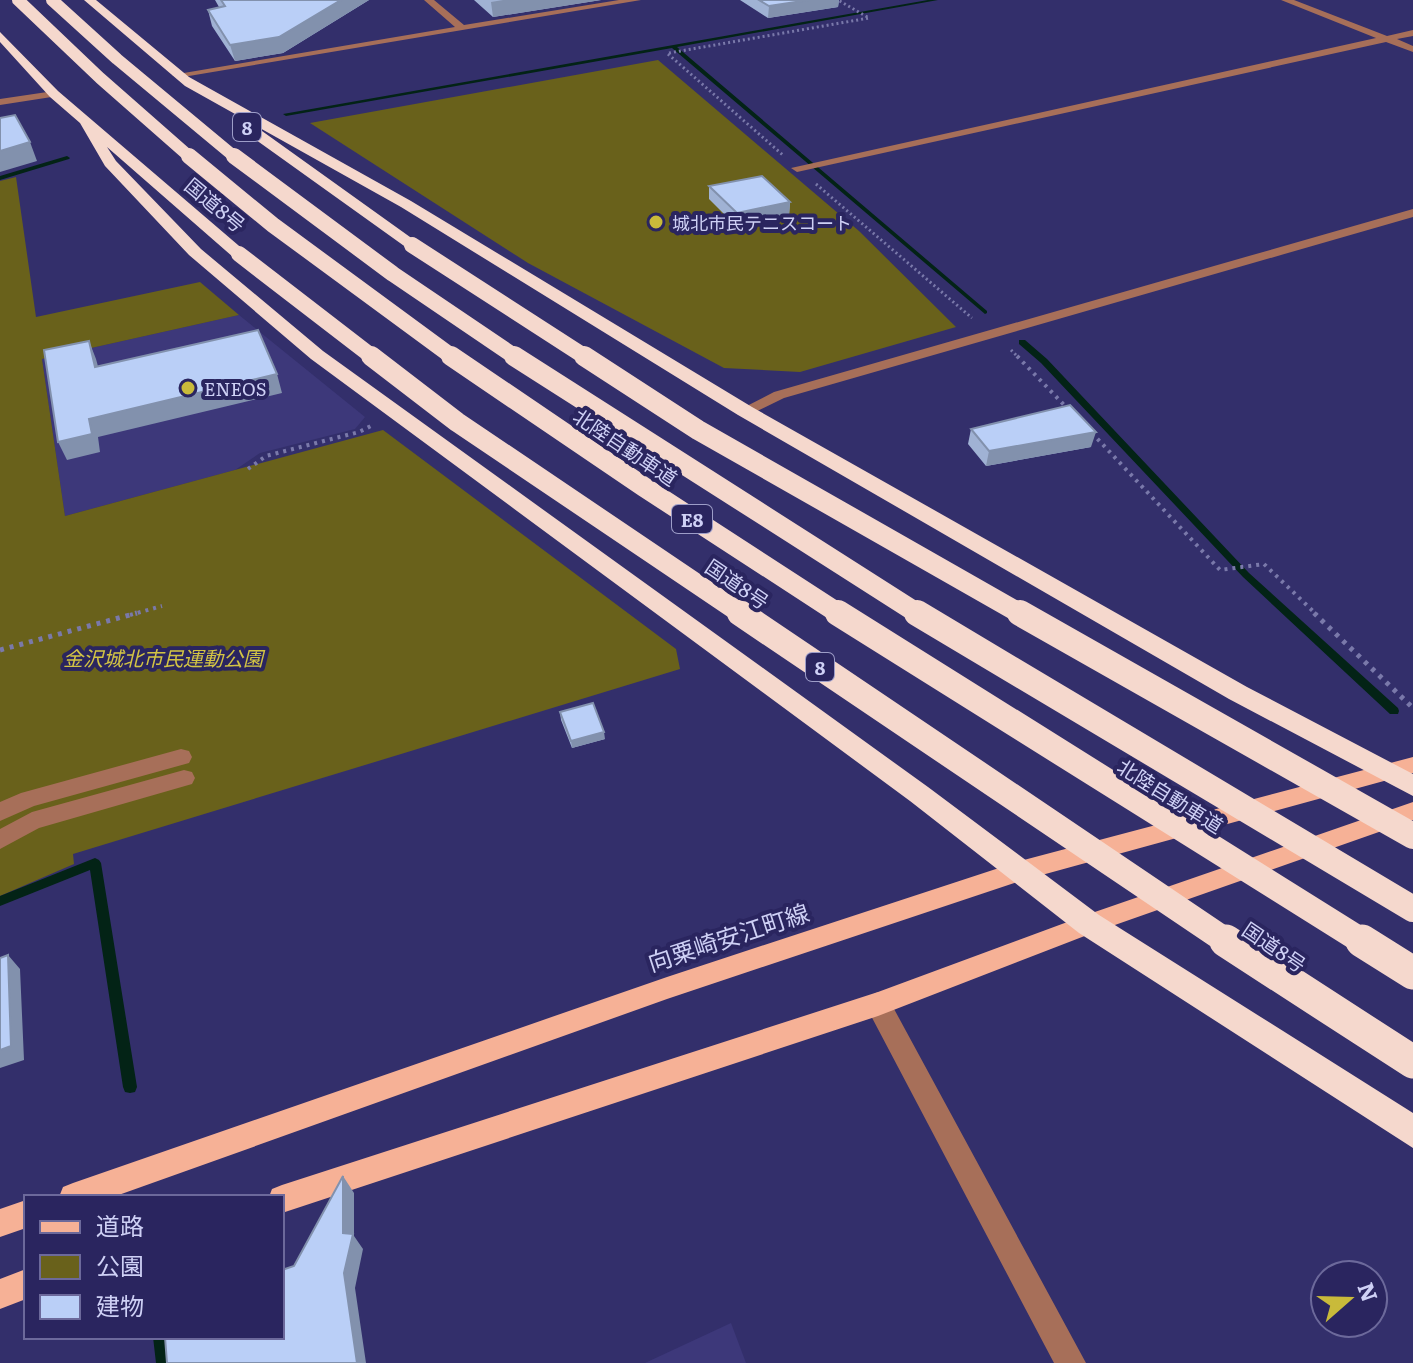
<svg xmlns="http://www.w3.org/2000/svg" width="1413" height="1363" viewBox="0 0 1413 1363" font-family="Literata,'Noto Sans JP',serif">
  <style>
    .built { fill: #3d387a }
    .green { fill: #69611b }
    .lines { fill: none; stroke-linecap: round; stroke-linejoin: round }
    .stream { fill: #032316; fill-rule: evenodd }
    .path-far2 { stroke: #7a79aa; stroke-width: 3; stroke-dasharray: 2 3; stroke-linecap: butt }
    .path-far1 { stroke: #7a79aa; stroke-width: 4; stroke-dasharray: 3 5; stroke-linecap: butt }
    .path { stroke: #7a79aa; stroke-width: 5; stroke-dasharray: 4 6; stroke-linecap: butt }
    .minor { fill: #a76f59; fill-rule: evenodd }
    .major { fill: #f6b196; fill-rule: evenodd }
    .highway { fill: #f5d8cd; fill-rule: evenodd }
    .highway-bridge-far4 { stroke: #f5d8cd; stroke-width: 12 }
    .highway-bridge-far3 { stroke: #f5d8cd; stroke-width: 16 }
    .highway-bridge-far2 { stroke: #f5d8cd; stroke-width: 20 }
    .highway-bridge-far1 { stroke: #f5d8cd; stroke-width: 26 }
    .highway-bridge { stroke: #f5d8cd; stroke-width: 33 }
    .wall { fill: #a0b2d4 }
    .shaded-wall { fill: #8291ad }
    .building { fill: #bacff7; stroke: #8291ad; stroke-width: 2 }
    .poi-dot { fill: #c9ba3a; stroke: #2a255f; stroke-width: 3 }
    .labels { text-anchor: middle; dominant-baseline: central; stroke-width: 8; stroke-linejoin: round; paint-order: stroke }
    .shield { fill: #2a255f; stroke: #9d9dc8; stroke-width: 2 }
    .shield-label { font-size: 18px; font-weight: bold; fill: #ced0f5 }
    .far-poi-label { font-size: 18px; fill: #ced0f5; stroke: #2a255f; text-anchor: start }
    .street-label { font-size: 20px; fill: #ced0f5; stroke: #2a255f }
    .park-label { font-size: 20px; font-style: italic; fill: #d3c444; stroke: #2a255f }
    .near-street-label { font-size: 24px; fill: #ced0f5; stroke: #2a255f }
  </style>
  <rect width="100%" height="100%" fill="#332f6b"/>
  <path class="built" d="M239 315 365 417 355 429 260 453 235 470 65 516 42 359Z
    M731 1323 746 1363H645Z"/>
  <path class="green" d="M658 60 859 231 956 327 800 372 724 368 528 263 310 123Z
    M16 177 36 317 200 282 239 315 42 359 65 516 383 430 676 649 680 669 73 854 74 864 0 896V181Z"/>
  <g class="lines">
    <path class="stream" d="M928 0H938L677 47 987 311V313L985 314 672 48 286 116 283 114Z
      M67 156 70 158 69 159 0 180V176Z
      M1019 340H1025L1047 359 1249 573 1398 708 1399 711 1398 714H1390L1243 577 1041 363 1019 344Z
      M95 858 99 860 101 863 137 1087 135 1092 130 1093 125 1092 123 1087 90 870 0 906V896Z
      M153 1337H169L172 1363H156Z"/>
    <path class="path-far2" d="M669 53 869 18 838 0
      M668 54 784 156
      M816 184 972 318
      M1011 350 1019 358"/>
    <path class="path-far1" d="M1017 356 1068 409
      M1092 433 1220 570 1264 564 1317 615
      M248 469 266 456 359 432 373 425
      M130 615 162 606"/>
    <path class="path" d="M1314 613 1413 708
      M0 650 137 613"/>
    <path class="minor" d="M424 0H434L464 25 619 0H641L177 78 172 75 455 27Z
      M1281 0H1294L1387 36 1413 30V36L1397 39 1413 46V52L1386 42 797 172 791 168 1376 38Z
      M54 91 58 92V96L0 105V99Z
      M1413 209V217L784 398 751 414 745 416 737 411 774 392Z
      M181 749 189 751 192 757 189 763 34 806 0 821V802L21 793Z
      M184 770 192 772 195 778 192 784 39 828 0 849V829L32 812Z
      M878 992 887 996 1086 1363H1054L869 1012 865 1004 869 996Z"/>
    <path class="major" d="M1413 757V773L1020 881 667 999 113 1197H59L63 1187 73 1183 667 977 1020 861Z
      M1413 802V820L1095 932 878 1016 282 1213V1197H269L272 1189 282 1185 878 992 1089 914Z
      M26 1200V1228L0 1237V1209Z
      M26 1269V1299L0 1309V1279Z"/>
    <path class="highway" d="M84 0H96L189 77 411 201 752 407 1247 687 1413 774V796L1229 699 738 415 401 207 185 86Z
      M0 32 58 91 245 251V257H233L107 147 116 161 201 249 323 351 928 787 1099 915 1413 1113V1148L1079 933 910 801 311 359 189 255 105 166 80 123 50 97 0 42Z
      M252 131H262L417 242V248H407L252 137Z"/>
    <path class="highway-bridge-far4" d="M18 0 100 78 191 158
      M52 0 117 59 236 158"/>
    <path class="highway-bridge-far3" d="M189 156 273 225 454 358
      M234 156 393 274 517 358
      M412 245 587 358
      M239 254 374 358"/>
    <path class="highway-bridge-far2" d="M371 356 457 422 743 615
      M451 356 644 487 841 615
      M514 356 920 615
      M584 356 698 430 1023 615"/>
    <path class="highway-bridge-far1" d="M740 613 1229 943
      M838 613 1365 943
      M917 613 1413 909
      M1020 613 1413 836"/>
    <path class="highway-bridge" d="M1226 941 1413 1062
      M1362 941 1413 973"/>
  </g>
  <path class="wall" d="M215 0H369L283 53 235 61 212 26 208 10 219 7Z
    M474 0H601L493 17Z
    M740 0H839L838 7 768 18Z
    M709 186 790 202 789 216 736 226 709 199Z
    M971 429 1091 447 986 466 968 444Z
    M560 712 605 739 572 748 561 720Z"/>
  <path class="shaded-wall" d="M341 0H369L283 53 235 61 230 45Z
    M503 0H601L493 17 491 2Z
    M809 0H839L838 7 768 18 769 6Z
    M30 142 37 161 0 172V151Z
    M790 202 789 216 736 226 737 213Z
    M89 341 96 359 103 385 95 367Z
    M277 374 282 393 98 437 100 452 67 460 58 442 89 419Z
    M1096 432 1091 447 986 466 989 451Z
    M604 732 605 739 572 748 571 741Z
    M8 955 20 969 24 1060 0 1068V1050Z
    M343 1176 354 1193V1236L363 1249 355 1288 366 1363H357L344 1273Z"/>
  <path class="building" d="M221 0H341L279 37 230 45 208 10 225 6Z
    M759 0H809L769 6Z
    M15 115 30 142 0 151V118Z
    M762 176 790 202 737 213 709 186Z
    M258 330 277 374 89 419 92 434 58 442 44 350 89 341 95 367Z
    M1070 405 1096 432 989 451 971 429Z
    M593 703 604 732 571 741 560 712Z
    M8 955 11 1046 0 1050V958Z
    M343 1176V1233L353 1234 344 1273 357 1363H167L165 1337H282V1270L294 1266Z"/>
  <g class="poi-dot">
    <circle cx="656" cy="222" r="8"/>
    <circle cx="188" cy="388" r="8"/>
  </g>
  <g class="labels">
    <g class="shield">
      <rect x="233" y="113" width="28" height="28" rx="6"/>
      <rect x="672" y="505" width="40" height="28" rx="6"/>
      <rect x="806" y="653" width="28" height="28" rx="6"/>
    </g>
    <g class="shield-label">
      <text x="247" y="127">8</text>
      <text x="692" y="519">E8</text>
      <text x="820" y="667">8</text>
    </g>
    <g class="far-poi-label">
      <text x="672" y="222">城北市民テニスコート</text>
      <text x="204" y="388">ENEOS</text>
    </g>
    <g class="street-label">
      <text transform="translate(216 204) rotate(40)">国道8号</text>
      <text transform="translate(626 446) rotate(34)">北陸自動車道</text>
      <text transform="translate(738 583) rotate(34)">国道8号</text>
      <text transform="translate(1171 795) rotate(32)">北陸自動車道</text>
      <text transform="translate(1275 946) rotate(34)">国道8号</text>
    </g>
    <g class="park-label">
      <text x="163" y="657">金沢城北市民運動公園</text>
    </g>
    <g class="near-street-label">
      <text transform="translate(728 936) rotate(-18)">向粟崎安江町線</text>
    </g>
  </g>
  <rect x="24" y="1195" width="260" height="144" fill="#2a255f" stroke="#6c699b" stroke-width="2"/>
  <rect x="40" y="1221" width="40" height="12" fill="#f6b196" stroke="#6c699b" stroke-width="2"/>
  <text x="96" y="1235" font-size="24" fill="#ced0f5">道路</text>
  <rect x="40" y="1255" width="40" height="24" fill="#69611b" stroke="#6c699b" stroke-width="2"/>
  <text x="96" y="1275" font-size="24" fill="#ced0f5">公園</text>
  <rect x="40" y="1295" width="40" height="24" fill="#bacff7" stroke="#6c699b" stroke-width="2"/>
  <text x="96" y="1315" font-size="24" fill="#ced0f5">建物</text>
  <g transform="translate(1349 1299) rotate(70)"><circle r="38" fill="#2a255f" stroke="#6c699b" stroke-width="2"/>
  <path d="M0-6L14 30L0 20L-14 30Z" fill="#c9ba3a"/>
  <text y="-12" font-size="22" font-weight="bold" text-anchor="middle" fill="#ced0f5">N</text>
  </g>
</svg>
